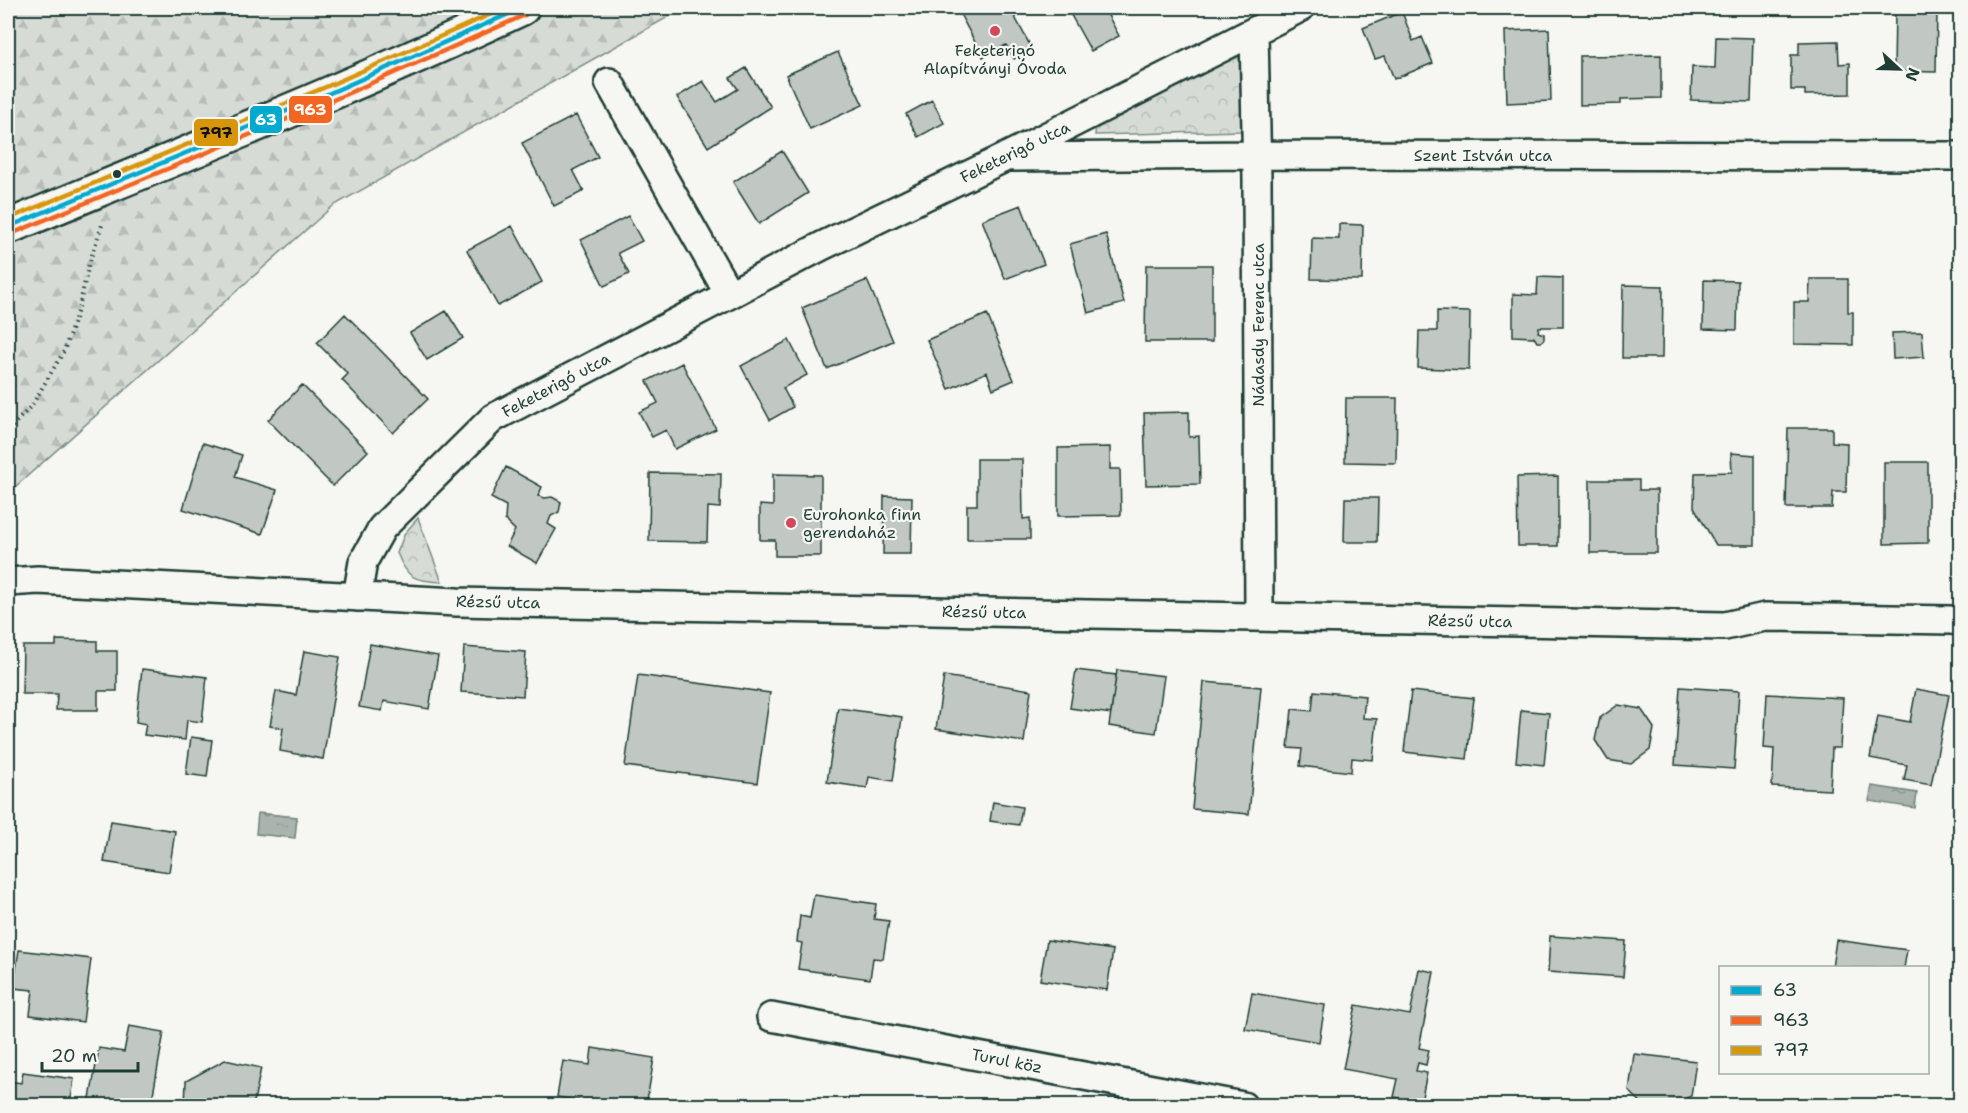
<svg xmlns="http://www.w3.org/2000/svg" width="1968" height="1113" viewBox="0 0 1968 1113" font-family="'Shantell Sans',sans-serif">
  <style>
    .forest { fill: url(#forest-firs); stroke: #7a8c85; stroke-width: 1.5 }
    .park { fill: url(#park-crowns); stroke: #7a8c85; stroke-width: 1.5 }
    .water { fill: url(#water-ripples); stroke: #72847d; stroke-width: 1.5 }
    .building { fill: #c1c8c3; stroke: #1f3d34; stroke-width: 1.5 }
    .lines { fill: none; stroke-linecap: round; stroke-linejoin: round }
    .minor-casing { stroke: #1f3d34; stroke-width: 32 }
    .tertiary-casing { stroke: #1f3d34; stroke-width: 38 }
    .path { stroke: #1f3d34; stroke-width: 4; stroke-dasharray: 1.5 4.5; stroke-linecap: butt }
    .minor { stroke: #f6f6f2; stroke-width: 27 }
    .tertiary { stroke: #f6f6f2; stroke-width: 33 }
    .bus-1-casing { stroke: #f6f6f2; stroke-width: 9 }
    .bus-2-casing { stroke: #f6f6f2; stroke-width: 9 }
    .bus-3-casing { stroke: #f6f6f2; stroke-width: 9 }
    .bus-1 { stroke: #00a9ce; stroke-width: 4.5 }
    .bus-2 { stroke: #f26522; stroke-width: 4.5 }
    .bus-3 { stroke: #d79608; stroke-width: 4.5 }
    .poi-dot { fill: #d1495b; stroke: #f6f6f2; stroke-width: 2 }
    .bus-dot { fill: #1f3d34; stroke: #f6f6f2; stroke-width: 2 }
    .labels { text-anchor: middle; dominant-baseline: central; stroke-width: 4.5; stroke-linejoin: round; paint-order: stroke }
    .poi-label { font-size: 16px; fill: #1f3d34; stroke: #f6f6f2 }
    .street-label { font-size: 16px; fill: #1f3d34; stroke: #f6f6f2 }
    .line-badge { stroke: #f6f6f2; stroke-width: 2 }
    .badge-label { font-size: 16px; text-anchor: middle; font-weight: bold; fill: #fff }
    .pale-badge-label { font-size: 16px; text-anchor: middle; font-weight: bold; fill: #111 }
  </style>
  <defs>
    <pattern id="forest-firs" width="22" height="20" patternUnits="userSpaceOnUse" patternTransform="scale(1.5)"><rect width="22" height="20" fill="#d6dbd6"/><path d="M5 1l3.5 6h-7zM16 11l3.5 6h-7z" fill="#b7bdb8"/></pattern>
    <pattern id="park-crowns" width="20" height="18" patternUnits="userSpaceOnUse" patternTransform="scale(1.5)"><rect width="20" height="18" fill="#d6dbd6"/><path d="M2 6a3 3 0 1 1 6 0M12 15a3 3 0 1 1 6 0" fill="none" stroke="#b7bdb8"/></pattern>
    <pattern id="water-ripples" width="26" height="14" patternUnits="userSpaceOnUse" patternTransform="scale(1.5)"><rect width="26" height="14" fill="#aab3ae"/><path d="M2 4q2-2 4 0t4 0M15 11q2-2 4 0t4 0" fill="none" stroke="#8a938e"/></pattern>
  </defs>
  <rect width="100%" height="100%" fill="#f6f6f2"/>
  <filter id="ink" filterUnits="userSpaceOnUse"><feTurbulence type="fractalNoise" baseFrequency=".0167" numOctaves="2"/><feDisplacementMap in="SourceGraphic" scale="12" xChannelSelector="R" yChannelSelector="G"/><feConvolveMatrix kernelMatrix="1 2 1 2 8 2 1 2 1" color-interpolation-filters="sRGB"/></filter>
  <g filter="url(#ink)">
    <path class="forest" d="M8 8H684L333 206 8 493Z"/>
    <path class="park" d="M1240 53 1242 131 1095 135 1096 124Z
      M418 518 442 582C414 580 408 580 397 553L405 533Z"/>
    <path class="water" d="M1872 786 1917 793 1915 808 1869 801Z
      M258 813 297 817 295 838 256 834Z"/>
    <path class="building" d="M968 8H1010L1032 49 1014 59 1006 45 983 57 959 12Z
      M1067 8H1104L1119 36 1091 51Z
      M1895 9 1937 10 1936 72 1894 71Z
      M1402 12 1413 41 1422 37 1433 63 1394 79 1385 56 1375 59 1363 28Z
      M1549 29 1551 101 1507 103 1505 31Z
      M1716 37 1753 38 1751 102 1691 100 1692 67 1715 68Z
      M1838 41 1839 64 1850 63V94L1805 95V90H1791V55H1799V42Z
      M838 52 863 105 810 129 786 75Z
      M1661 55V98L1621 99V104L1580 105V56Z
      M746 68 771 107 708 147 677 97 703 81 717 102 738 89 730 78Z
      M932 100 944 123 918 137 906 114Z
      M576 115 598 157 573 170 584 191 554 206 522 143Z
      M782 151 808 193 759 224 733 182Z
      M1021 205 1044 264 1005 279 982 220Z
      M628 216 642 241 618 253 629 274 604 286 581 240Z
      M1339 224 1363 225 1362 280 1311 279 1312 238 1339 239Z
      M512 226 542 282 498 306 467 250Z
      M1106 234 1124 303 1088 313 1070 244Z
      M1146 265H1212V342H1145Z
      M1538 277 1563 278V327H1539L1538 332 1544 334V339L1541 342H1537L1534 337 1513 336V294L1537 295Z
      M1810 279H1848V312H1853V345L1794 344V302H1809Z
      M867 280 893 341 827 369 802 308Z
      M1704 280 1738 281 1737 330 1703 329Z
      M1623 285 1663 286 1662 358H1622Z
      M446 311 463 338 427 360 410 333Z
      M1437 311 1470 312 1469 370 1418 368 1419 331H1437Z
      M345 314 428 399 393 433 342 380 348 374 317 343Z
      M987 314 1014 380 993 389 987 372 949 389 927 340Z
      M1922 332 1924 357 1893 359 1892 333Z
      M789 340 807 375 783 388 793 407 770 420 741 366Z
      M682 363 716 429 675 449 666 430 652 437 639 412 658 403 647 381Z
      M302 385 368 451 333 486 268 420Z
      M1346 398H1397L1396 463 1345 462Z
      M1189 412V437L1199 436 1200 484 1146 485 1144 413Z
      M1788 428H1832V442L1847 443 1846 492H1833L1832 508H1786Z
      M203 443 242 455 235 477 277 490 262 534 183 509Z
      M1110 447V469H1120L1121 515 1058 516V448Z
      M1731 453 1755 455V545H1716L1694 507 1695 473 1732 472Z
      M977 459H1022L1023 519 1030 518V539H967V505H977Z
      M1884 462H1928V543L1884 544Z
      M506 467 542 487 538 496 545 498 552 497 561 502 559 512 551 516 548 524 556 529 537 563 507 546 515 530 505 520 506 506 491 498Z
      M650 473 721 474 720 508 708 507 707 542 649 541Z
      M773 474 821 475V556H775V540H760V505L773 506Z
      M1558 476V546H1518L1517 477Z
      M1590 480H1639V490H1657V553H1590Z
      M884 496 912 497 911 554H883Z
      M1345 498H1378L1377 542H1344Z
      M56 640 97 641V651H117V691H98V710H56L57 694H22L23 646H56Z
      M370 644 438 656 429 709 384 701 382 711 359 707Z
      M464 647 526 652 523 696 461 692Z
      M304 651 340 657 323 759 280 751 283 728 270 726 276 691 296 695Z
      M142 669 207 677 202 722 187 720 185 740 144 735 146 724 136 722Z
      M1076 670 1116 675 1111 714 1070 708Z
      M1117 670 1164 676 1156 733 1109 726Z
      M638 675 770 693 757 783 625 766Z
      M944 676 1031 690 1024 742 936 729Z
      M1204 682 1261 687 1249 814 1192 809Z
      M1680 687 1739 691 1734 769 1675 765Z
      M1916 689 1949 695 1931 785 1904 780 1907 765 1870 758 1878 716 1910 722Z
      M1314 691 1365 696 1363 718 1377 719 1373 760 1352 758 1351 772 1300 766 1302 749 1288 748 1292 709 1312 711Z
      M1411 691 1474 698 1467 759 1404 752Z
      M1767 694 1843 698 1840 748H1832L1830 790 1772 787 1774 749 1764 748Z
      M1618 705 1641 709 1654 728 1650 750 1631 764 1608 760 1595 740 1600 718Z
      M838 708 902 717 893 781 869 777 867 788 827 782Z
      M1521 710 1549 713 1544 765 1516 762Z
      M191 737 212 740 207 777 186 774Z
      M993 802 1022 807 1019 825 990 821Z
      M111 821 175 831 169 872 104 862Z
      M814 895 876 904 874 919 889 921 883 959 873 958 870 979 798 969 802 943 797 942 800 916 810 918Z
      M1550 936 1626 941 1623 977 1548 972Z
      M1047 940 1113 950 1107 990 1040 980Z
      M1836 940 1907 950 1904 968H1832Z
      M19 950 91 959 83 1022 30 1015 33 990 13 988Z
      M1419 969 1434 972 1419 1048 1429 1050 1426 1065 1418 1063 1416 1071 1427 1073 1421 1102 1394 1097 1398 1079 1343 1069 1356 1005 1410 1015Z
      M1252 993 1325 1005 1319 1042 1245 1029Z
      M129 1026 164 1032 151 1106 89 1104 99 1048 124 1052Z
      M592 1048 654 1058 646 1106H612L557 1097 563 1061 590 1065Z
      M1634 1054 1696 1061 1691 1096 1670 1106H1645L1629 1091Z
      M225 1060 261 1068 253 1106H185L186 1081Z
      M23 1072 74 1079 70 1106H8L9 1081 21 1083Z"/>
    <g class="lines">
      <defs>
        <path id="minor" d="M1254 32 1257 179 1259 617
          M609 82 729 294
          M1013 157 1257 155 1960 156
          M8 582 38 580 457 602 1725 626 1765 617 1951 620 1960 621
          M357 597 363 562 382 528 493 418 822 246 1006 157 1300 8
          M771 1017 1243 1106"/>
        <path id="tertiary" d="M8 227C180 156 353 87 522 8"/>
      </defs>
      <use href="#minor" class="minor-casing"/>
      <use href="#tertiary" class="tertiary-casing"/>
      <path class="path" d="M8 431 32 405 64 351 79 307 89 264 102 225"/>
      <use href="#minor" class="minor"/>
      <use href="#tertiary" class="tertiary"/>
      <defs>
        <path id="bus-1" d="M8 227 330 93 522 8"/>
        <path id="bus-2" d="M11 234 333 100 525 15"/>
        <path id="bus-3" d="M8 219 328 86 505 8"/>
      </defs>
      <use href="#bus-1" class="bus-1-casing"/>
      <use href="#bus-2" class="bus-2-casing"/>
      <use href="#bus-3" class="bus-3-casing"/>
      <use href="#bus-1" class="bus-1"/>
      <use href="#bus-2" class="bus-2"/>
      <use href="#bus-3" class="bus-3"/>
    </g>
  </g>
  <g class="poi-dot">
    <circle cx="995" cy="31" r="6"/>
    <circle cx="791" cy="523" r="6"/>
  </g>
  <circle class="bus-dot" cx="117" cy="174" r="5"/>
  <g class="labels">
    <g class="poi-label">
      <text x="995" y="50">Feketerigó<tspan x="995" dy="18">Alapítványi Óvoda</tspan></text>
      <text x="803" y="514" text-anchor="start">Eurohonka finn<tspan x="803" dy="18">gerendaház</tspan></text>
    </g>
    <g class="street-label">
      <text transform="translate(1015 152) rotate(-26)">Feketerigó utca</text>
      <text x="1483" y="155">Szent István utca</text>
      <text transform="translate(1258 325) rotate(-90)">Nádasdy Ferenc utca</text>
      <text transform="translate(556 385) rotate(-28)">Feketerigó utca</text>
      <text transform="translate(498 602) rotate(1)">Rézsű utca</text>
      <text transform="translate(984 612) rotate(1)">Rézsű utca</text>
      <text transform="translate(1470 621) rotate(1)">Rézsű utca</text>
      <text transform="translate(1007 1061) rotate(11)">Turul köz</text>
    </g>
  </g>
  <g class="line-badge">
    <rect x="288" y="95" width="45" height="29" rx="6" fill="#f26522"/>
    <rect x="249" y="105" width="34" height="29" rx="6" fill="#00a9ce"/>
    <rect x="193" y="118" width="46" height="29" rx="6" fill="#d79608"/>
  </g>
  <g class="badge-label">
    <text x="310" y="115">963</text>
    <text x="266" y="125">63</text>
  </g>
  <g class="pale-badge-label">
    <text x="216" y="138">797</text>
  </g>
  <rect width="1968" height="1113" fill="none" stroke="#f6f6f2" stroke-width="30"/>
  <rect x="15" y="15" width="1938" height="1083" fill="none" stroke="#1f3d34" stroke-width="2" filter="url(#ink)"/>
  <rect x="1719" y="966" width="210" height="108" fill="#f6f6f2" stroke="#a0aca6" stroke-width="1.5"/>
  <rect x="1731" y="986" width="30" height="9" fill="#00a9ce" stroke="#a0aca6" stroke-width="1.5"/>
  <text x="1773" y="996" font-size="18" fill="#1f3d34">63</text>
  <rect x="1731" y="1016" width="30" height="9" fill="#f26522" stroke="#a0aca6" stroke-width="1.5"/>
  <text x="1773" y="1026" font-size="18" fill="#1f3d34">963</text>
  <rect x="1731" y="1046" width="30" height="9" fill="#d79608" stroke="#a0aca6" stroke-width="1.5"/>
  <text x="1773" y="1056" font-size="18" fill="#1f3d34">797</text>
  <g transform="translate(1899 69) rotate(112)" stroke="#f6f6f2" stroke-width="4.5" paint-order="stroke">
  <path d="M0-4.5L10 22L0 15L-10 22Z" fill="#1f3d34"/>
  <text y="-9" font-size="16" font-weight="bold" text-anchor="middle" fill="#1f3d34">N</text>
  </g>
  <path d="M42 1062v9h96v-9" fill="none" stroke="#1f3d34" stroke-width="3"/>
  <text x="51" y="1062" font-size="18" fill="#1f3d34" stroke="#f6f6f2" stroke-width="4.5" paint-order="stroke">20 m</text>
</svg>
